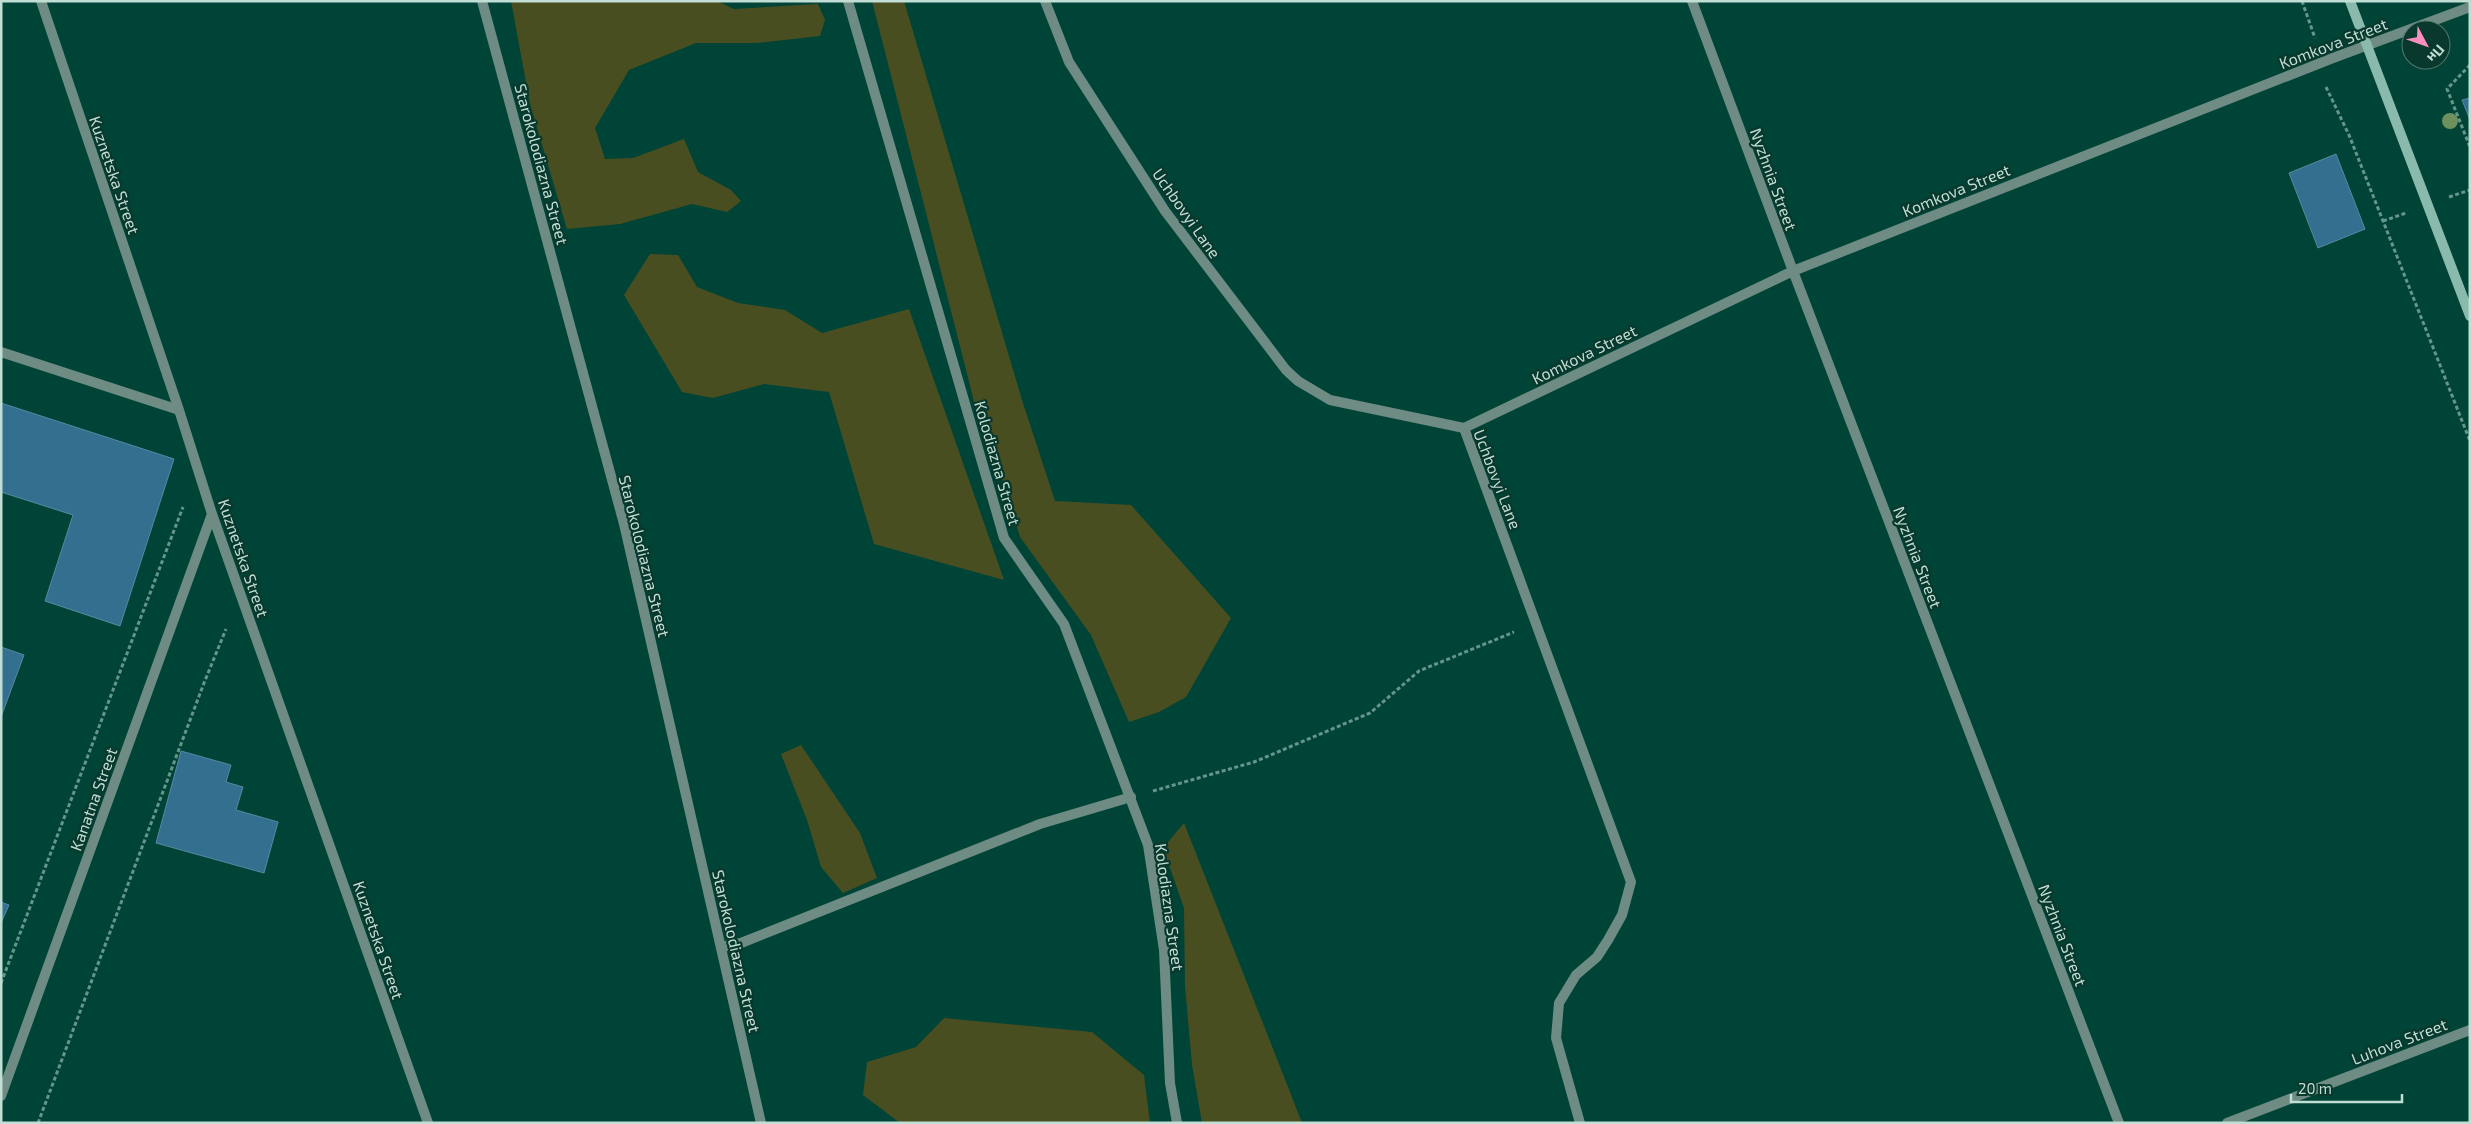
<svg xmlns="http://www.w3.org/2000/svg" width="2471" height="1124" viewBox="0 0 2471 1124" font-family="'Exo 2',sans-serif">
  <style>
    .green { fill: #494e20 }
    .building { fill: #336f8f; stroke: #5888a2 }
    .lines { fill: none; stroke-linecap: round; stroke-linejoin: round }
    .path { stroke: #66968b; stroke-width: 3; stroke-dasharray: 4 2.5; stroke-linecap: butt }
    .lane { stroke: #6e8c83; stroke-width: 10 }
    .street { stroke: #6e8c83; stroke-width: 10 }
    .secondary { stroke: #8abaab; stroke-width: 10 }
    .tree { fill: #6d915c }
    .labels { text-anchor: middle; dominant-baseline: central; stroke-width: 4.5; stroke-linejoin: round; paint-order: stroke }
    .street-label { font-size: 16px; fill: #c1ded5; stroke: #09382d }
  </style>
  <rect width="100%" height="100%" fill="#004437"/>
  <path class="green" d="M511 1H717L734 9 818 4 825 20 820 36 757 43H696L629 70 595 128 605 159 633 158 684 139 698 172 731 190 741 201 727 212 692 204 620 224 567 229 530 104Z
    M872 1H904L1022 400 1055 501 1131 505 1231 618 1186 697 1159 712 1129 722 1091 635 1020 537 991 443 977 413Z
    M650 254 678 255 697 287 738 303 785 310 822 333 909 309 1004 580 874 544 829 392 764 384 713 398 682 392 624 295Z
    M801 745 860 833 877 878 843 893 821 867 807 820 781 754Z
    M1184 823 1290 1092 1302 1123H1202L1192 1065 1185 986 1184 908 1163 848Z
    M944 1018 1092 1032 1144 1075 1150 1123H900L863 1095 867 1062 916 1047Z"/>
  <path class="building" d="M2470 98V120L2462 100Z
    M2336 154 2365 229 2318 248 2289 173Z
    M1 403 174 459 120 626 45 601 73 515 1 492Z
    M1 647 24 655 1 717Z
    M181 751 231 765 226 782 243 787 236 810 278 822 264 873 156 843Z
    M1 902 9 905 1 923Z"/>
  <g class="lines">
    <path class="path" d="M2302 1 2315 38
      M2470 65 2447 89 2470 147
      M2326 87 2349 135 2470 441
      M2449 197 2470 190
      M2383 221 2406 213
      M1153 791 1254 762 1370 713 1419 671 1514 632
      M1 983 183 507
      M38 1123 204 683 226 629"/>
    <path class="lane" d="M721 947 741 943 1040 824 1131 797"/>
    <path class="street" d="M41 1 179 410 212 514 428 1123
      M482 1 624 524 761 1123
      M848 1 1004 538 1064 624 1148 845 1164 950 1170 1083 1177 1123
      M1045 1 1069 62 1165 211 1286 370 1298 381 1330 400 1464 428
      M1692 1 1793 271 2119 1123
      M1 352 179 410
      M1464 428 1793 271 2333 58 2470 7
      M1464 428 1631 882 1622 915 1608 940 1597 957 1576 975 1559 1003 1556 1038 1580 1123
      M1 1096 212 514
      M2227 1123 2470 1030"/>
    <path class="secondary" d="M2350 1 2470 316"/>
  </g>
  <circle class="tree" cx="2450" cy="121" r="8"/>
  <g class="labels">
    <g class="street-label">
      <text transform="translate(2333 43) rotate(-21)">Komkova Street</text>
      <text transform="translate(542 164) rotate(75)">Starokolodiazna Street</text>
      <text transform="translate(115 175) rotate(71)">Kuznetska Street</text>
      <text transform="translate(1774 179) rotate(70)">Nyzhnia Street</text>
      <text transform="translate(1956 190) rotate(-22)">Komkova Street</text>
      <text transform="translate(1187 213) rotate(55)">Uchbovyi Lane</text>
      <text transform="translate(1584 354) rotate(-26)">Komkova Street</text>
      <text transform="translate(998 463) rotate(74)">Kolodiazna Street</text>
      <text transform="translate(1498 479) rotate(69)">Uchbovyi Lane</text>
      <text transform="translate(645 556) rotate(76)">Starokolodiazna Street</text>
      <text transform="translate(1918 557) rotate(69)">Nyzhnia Street</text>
      <text transform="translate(244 558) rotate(71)">Kuznetska Street</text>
      <text transform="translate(93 799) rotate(-70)">Kanatna Street</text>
      <text transform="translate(1170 907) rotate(82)">Kolodiazna Street</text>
      <text transform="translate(2063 935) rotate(69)">Nyzhnia Street</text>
      <text transform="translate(379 940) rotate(71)">Kuznetska Street</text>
      <text transform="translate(737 951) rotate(77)">Starokolodiazna Street</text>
      <text transform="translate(2399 1041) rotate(-21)">Luhova Street</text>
    </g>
  </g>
  <rect width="2471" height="1124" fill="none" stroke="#c1ded5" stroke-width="5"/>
  <g transform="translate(2426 45) rotate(131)"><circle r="24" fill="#09382d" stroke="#537a70"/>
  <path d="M0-4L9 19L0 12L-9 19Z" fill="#fe8ebd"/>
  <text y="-8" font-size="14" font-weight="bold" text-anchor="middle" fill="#c1ded5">Пн</text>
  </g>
  <path d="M2291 1094v8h111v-8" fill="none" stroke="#c1ded5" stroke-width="2.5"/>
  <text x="2298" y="1094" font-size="15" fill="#c1ded5" stroke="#09382d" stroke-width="4" paint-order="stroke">20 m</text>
</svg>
